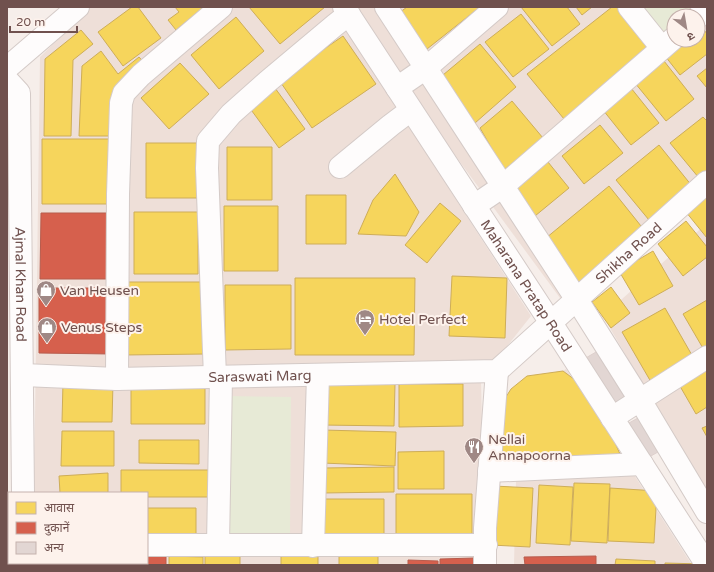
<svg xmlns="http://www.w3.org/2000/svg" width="714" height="572" viewBox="0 0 714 572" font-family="'Varela Round','Noto Sans Devanagari',sans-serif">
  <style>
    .residential { fill: #eedfd8; fill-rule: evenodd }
    .green { fill: #e7ead6 }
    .homes { fill: #f6d55c; stroke: #cead58 }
    .shops { fill: #d6604d; stroke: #b75c4d }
    .building { fill: #e2d6d3; stroke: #ded0cd }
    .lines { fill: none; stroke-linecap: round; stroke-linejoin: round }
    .minor-casing { stroke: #d4cac7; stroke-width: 24 }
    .minor { stroke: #fefcfc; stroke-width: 22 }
    .labels { text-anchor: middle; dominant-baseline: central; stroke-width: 4; stroke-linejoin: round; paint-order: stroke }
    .street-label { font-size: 14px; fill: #70514e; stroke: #fdf2ec }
    .poi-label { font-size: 14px; fill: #70514e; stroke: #fdf2ec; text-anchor: start }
  </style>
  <rect width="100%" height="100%" fill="#f6eeea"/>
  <path class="residential" d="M91 7H332L531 316 481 379 485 565H33V563H147V493H34L40 57Z
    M346 7H707V191L563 302ZM674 16H698V40H674Z
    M707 223V495L603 316Z
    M566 369 692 565H514L518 398Z"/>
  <path class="green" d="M630 7H697L687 16H674V26L658 40Z
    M226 396 291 397 290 539H225Z"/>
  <path class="homes" d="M132 7H138L161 38 123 66 98 32Z
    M175 7H204L176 30 168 20 179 12Z
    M249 7H325L280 44Z
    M407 7H480L427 49 399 13Z
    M521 7H567L580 24 552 46Z
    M576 7H592L582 15Z
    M612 7H617L651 50 564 119 527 74Z
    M521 14 549 49 513 77 485 42Z
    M236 17 264 51 219 89 191 55Z
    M702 27 707 34V54L680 75 665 56 685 40H698V30Z
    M81 30 93 44 73 60 71 136H44L45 59Z
    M343 36 376 84 312 128 279 80Z
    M480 44 516 87 475 123 443 75Z
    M101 51 118 74 139 57 147 66 115 136H79L82 66Z
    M664 61 694 99 666 121 635 83Z
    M180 63 209 94 169 129 141 98Z
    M707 68V88L697 76Z
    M275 88 305 129 279 148 249 107Z
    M631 88 659 123 631 145 603 110Z
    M512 101 543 138 504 170 480 128Z
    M703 117 707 121V172L699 178 670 143Z
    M600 125 623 153 584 184 562 156Z
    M42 139H115L114 204H42Z
    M146 143H198L197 198H146Z
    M659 145 692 186 649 220 616 180Z
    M227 147H272V200H227Z
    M548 162 569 188 535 216 514 189Z
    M395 174 419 212 406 236 358 234 373 200Z
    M609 186 645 231 578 289 546 238Z
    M306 195H346V244H306Z
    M707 195V238L686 212Z
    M440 203 461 221 427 263 405 245Z
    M224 206H278V271H224Z
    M134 212H198V274H134Z
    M686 221 707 247V257L683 276 658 244Z
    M653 251 673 286 639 305 619 271Z
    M452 276 507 278 505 338 449 336Z
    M295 278H415L414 355H295Z
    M124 282H206V354L124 355Z
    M225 285H291V349L225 350Z
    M611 287 630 313 611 328 592 302Z
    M707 300V349L704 350 683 314Z
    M665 308 693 357 651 382 622 332Z
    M707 363V407L696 414 677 381Z
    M563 371 594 394 623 461 493 463 497 411 511 389 527 376Z
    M63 382H113L112 422H62Z
    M321 384H395L394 426 321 425Z
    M399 384H463V426L399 427Z
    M131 385H205V424H131Z
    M707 426V437L702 428Z
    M323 430 396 432 395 466 322 463Z
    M62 431H114V466H61Z
    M139 440H199V464L139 463Z
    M444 451V489H398V452Z
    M394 467V492L323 493V468Z
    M121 470H209V497H147V493H121Z
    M108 473V493H60L59 476Z
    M574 483 610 484 607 543 571 541Z
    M539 485 573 487 570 545 536 543Z
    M494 486 533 488 530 547 491 545Z
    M610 488 657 491 654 543 608 541Z
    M396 494H472V541H396Z
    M320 499H384V535H320Z
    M147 508H196V543H147Z
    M281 553H318V565H281Z
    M205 554H240V565H205Z
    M339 554H378V565H339Z
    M169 556 203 557V565H169Z
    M616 559 655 561V565H615Z
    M665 563 702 564V565H665Z"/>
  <path class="shops" d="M41 213H113V279H40Z
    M39 288H112L111 354 39 353Z
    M147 553H166V565H131V563H147Z
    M596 556V565H525L524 557Z
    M475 558 474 565H440V559Z
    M408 560 438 561V565H408Z
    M31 563H126V565H31Z"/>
  <path class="building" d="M603 348 633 399 614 410 584 359Z
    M645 414 665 448 642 461 622 427Z"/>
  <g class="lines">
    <defs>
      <g id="minor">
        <path id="s1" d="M344 7 551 323 707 565"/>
        <path d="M386 7 577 300 640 400 707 512"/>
        <path d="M629 7 662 48"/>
        <path d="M698 17 707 9"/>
        <path d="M7 68 78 7"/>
        <path id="s2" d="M7 80 19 93 23 493"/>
        <path d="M397 88 426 68 497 7"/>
        <path d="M340 167 391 125 411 110"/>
        <path d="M474 206 502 187 674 38"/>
        <path id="s3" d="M23 375 117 379 497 371 707 182"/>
        <path d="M215 377 207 168 208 141 231 114 267 82 335 25 349 14"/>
        <path d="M117 379 118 194 121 103 124 93 141 75 221 7"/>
        <path d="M612 418 707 357"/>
        <path d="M489 471 642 464"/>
        <path d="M147 545H486"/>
        <path d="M218 545 221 377"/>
        <path d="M313 546 318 375"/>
        <path d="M23 565V563"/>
        <path d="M485 565V528L497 371"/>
      </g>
    </defs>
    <use href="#minor" class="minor-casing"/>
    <use href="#minor" class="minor"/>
  </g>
  <defs>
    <symbol id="shop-pin" viewBox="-11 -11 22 30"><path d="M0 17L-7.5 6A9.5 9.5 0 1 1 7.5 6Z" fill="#9f8885" stroke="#fdf2ec"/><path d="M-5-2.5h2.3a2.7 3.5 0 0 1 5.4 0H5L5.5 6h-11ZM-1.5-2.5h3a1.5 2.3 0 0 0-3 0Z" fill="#fff"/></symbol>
    <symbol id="hotel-pin" viewBox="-11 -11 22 30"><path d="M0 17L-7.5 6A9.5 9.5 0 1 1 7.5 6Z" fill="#9f8885" stroke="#fdf2ec"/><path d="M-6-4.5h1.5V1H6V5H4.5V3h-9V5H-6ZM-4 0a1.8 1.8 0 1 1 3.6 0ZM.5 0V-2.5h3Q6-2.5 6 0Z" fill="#fff"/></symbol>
    <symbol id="restaurant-pin" viewBox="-11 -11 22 30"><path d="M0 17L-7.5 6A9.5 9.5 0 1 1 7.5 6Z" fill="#9f8885" stroke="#fdf2ec"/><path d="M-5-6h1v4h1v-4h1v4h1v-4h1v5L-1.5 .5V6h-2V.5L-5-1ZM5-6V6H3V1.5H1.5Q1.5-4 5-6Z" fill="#fff"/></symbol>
  </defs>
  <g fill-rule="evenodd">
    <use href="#shop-pin" x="35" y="279" width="22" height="30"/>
    <use href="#hotel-pin" x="354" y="308" width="22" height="30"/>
    <use href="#shop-pin" x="36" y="316" width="22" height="30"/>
    <use href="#restaurant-pin" x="463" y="436" width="22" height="30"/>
  </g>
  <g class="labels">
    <g class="street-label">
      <text stroke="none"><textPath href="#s3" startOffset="651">Shikha Road</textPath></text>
      <text stroke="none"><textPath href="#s2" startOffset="209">Ajmal Khan Road</textPath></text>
      <text stroke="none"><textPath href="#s1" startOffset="333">Maharana Pratap Road</textPath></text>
      <text stroke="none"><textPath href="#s3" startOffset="237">Saraswati Marg</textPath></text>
    </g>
    <g class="poi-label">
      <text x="60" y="290">Van Heusen</text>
      <text x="379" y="319">Hotel Perfect</text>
      <text x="61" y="327">Venus Steps</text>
      <text x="488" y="439">Nellai<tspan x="488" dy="16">Annapoorna</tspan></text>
    </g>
  </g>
  <rect width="714" height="572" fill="none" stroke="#70514e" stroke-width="16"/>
  <rect x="8" y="492" width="140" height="72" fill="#fdf2ec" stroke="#c5b2ad"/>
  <rect x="16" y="502" width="20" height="12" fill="#f6d55c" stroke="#c5b2ad"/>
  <text x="44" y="512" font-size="12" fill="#70514e">आवास</text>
  <rect x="16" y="522" width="20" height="12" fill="#d6604d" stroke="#c5b2ad"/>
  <text x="44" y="532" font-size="12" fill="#70514e">दुकानें</text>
  <rect x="16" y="542" width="20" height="12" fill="#e2d6d3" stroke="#c5b2ad"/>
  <text x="44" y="552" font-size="12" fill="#70514e">अन्य</text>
  <g transform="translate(686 28) rotate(149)"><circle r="19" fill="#fdf2ec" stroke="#c5b2ad"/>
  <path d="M0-3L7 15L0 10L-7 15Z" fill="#9f8885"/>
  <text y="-6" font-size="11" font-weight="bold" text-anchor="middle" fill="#70514e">उ</text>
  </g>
  <path d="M10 26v6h67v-6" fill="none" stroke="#70514e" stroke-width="2"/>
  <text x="16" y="26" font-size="12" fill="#70514e" stroke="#fdf2ec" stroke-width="3" paint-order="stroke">20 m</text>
</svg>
